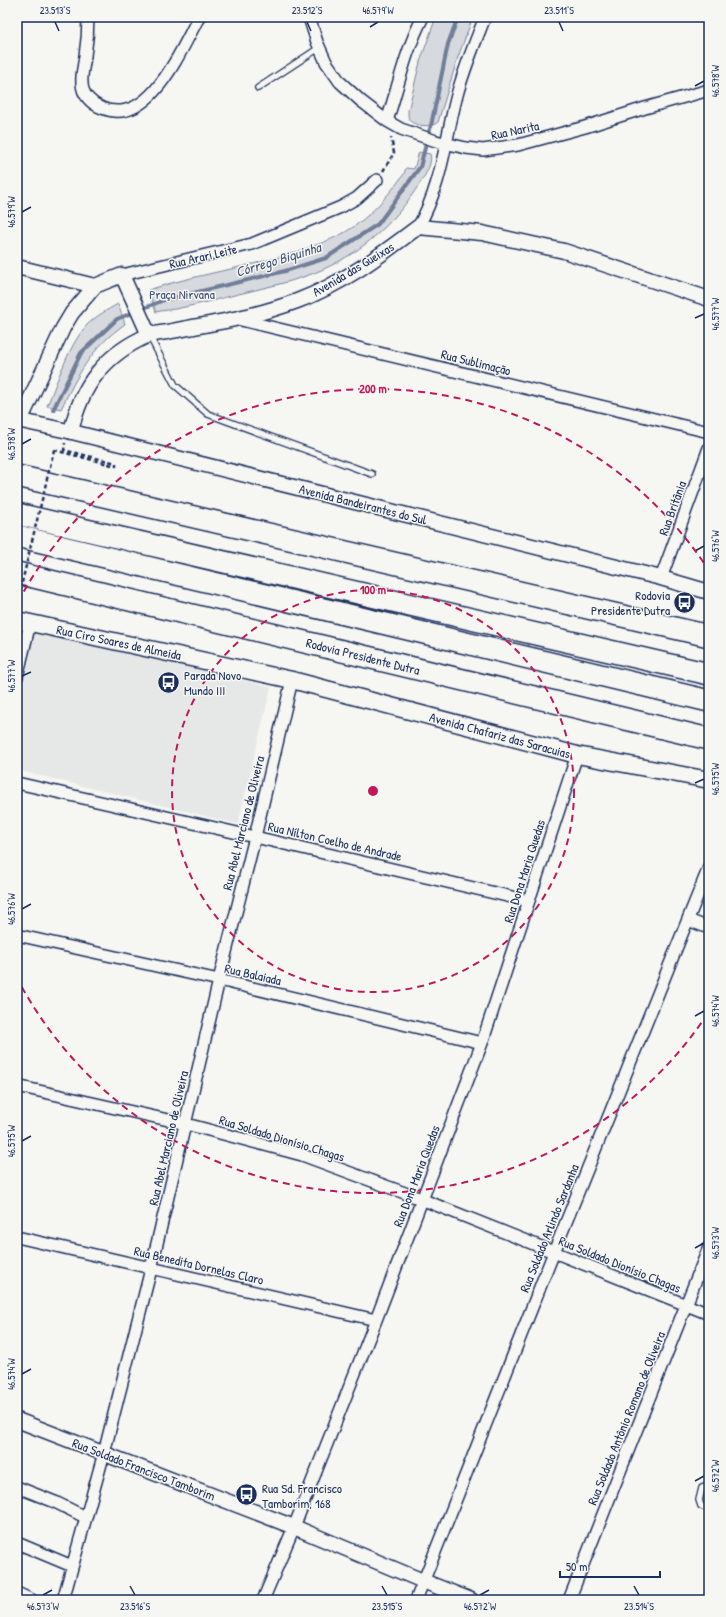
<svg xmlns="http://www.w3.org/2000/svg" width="726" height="1617" viewBox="0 0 726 1617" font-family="'Patrick Hand',sans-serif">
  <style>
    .built { fill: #e6e7e7 }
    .green { fill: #d6d9dd; stroke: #78849e }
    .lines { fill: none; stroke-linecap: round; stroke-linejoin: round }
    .stream { stroke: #717e99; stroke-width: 4 }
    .service-casing { stroke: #1b2f5e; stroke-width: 8 }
    .minor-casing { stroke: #1b2f5e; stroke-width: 14 }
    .tertiary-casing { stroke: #1b2f5e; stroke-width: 17 }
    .secondary-casing { stroke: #1b2f5e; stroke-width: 19 }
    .motorway-casing { stroke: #1b2f5e; stroke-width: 24 }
    .path { stroke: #1b2f5e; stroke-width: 2.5; stroke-dasharray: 4 3; stroke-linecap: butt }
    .service { stroke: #f6f6f2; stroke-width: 5.5 }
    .minor { stroke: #f6f6f2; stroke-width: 11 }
    .tertiary { stroke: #f6f6f2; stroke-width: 14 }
    .secondary { stroke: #f6f6f2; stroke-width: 16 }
    .motorway { stroke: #f6f6f2; stroke-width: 21 }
    .path-bridge { stroke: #1b2f5e; stroke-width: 2.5; stroke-dasharray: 4 3; stroke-linecap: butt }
    .ticks { fill: none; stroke: #1b2f5e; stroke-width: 1.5 }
    .ring { fill: none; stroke: #c2185b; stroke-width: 2; stroke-dasharray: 7 5 }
    .labels { text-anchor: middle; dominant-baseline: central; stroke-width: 3; stroke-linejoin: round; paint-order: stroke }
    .street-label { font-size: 13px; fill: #1b2f5e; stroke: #f6f6f2 }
    .park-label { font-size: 13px; fill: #405177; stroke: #f6f6f2 }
    .poi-label { font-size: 13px; fill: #1b2f5e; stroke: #f6f6f2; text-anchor: start }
    .water-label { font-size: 14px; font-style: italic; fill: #46567b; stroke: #f6f6f2 }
    .centre { fill: #c2185b; stroke: #f6f6f2; stroke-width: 2 }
    .ring-label { font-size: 12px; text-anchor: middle; font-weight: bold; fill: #c2185b; stroke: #f6f6f2; stroke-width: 3; stroke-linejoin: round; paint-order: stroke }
    .neatline { fill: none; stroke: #1b2f5e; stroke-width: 1.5 }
    .ticks-label { font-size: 10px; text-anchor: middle; fill: #1b2f5e }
  </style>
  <rect width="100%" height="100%" fill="#f6f6f2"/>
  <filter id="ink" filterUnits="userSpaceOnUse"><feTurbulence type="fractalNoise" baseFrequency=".025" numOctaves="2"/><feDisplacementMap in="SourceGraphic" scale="8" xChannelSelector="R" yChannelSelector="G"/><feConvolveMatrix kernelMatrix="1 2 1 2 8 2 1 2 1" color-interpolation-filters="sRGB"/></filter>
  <g filter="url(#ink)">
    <path class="built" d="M35 630 271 687 238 824 17 770V705Z"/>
    <path class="green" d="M436 17H473L458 57 438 122C432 128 416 126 410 121 408 118 408 115 408 111L420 62Z
      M419 152 430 154C434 165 420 183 414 192 388 231 350 261 306 276 287 283 267 287 247 292 225 297 202 304 180 308 172 310 163 310 156 312L148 290C203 272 262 266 316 245 330 240 344 234 356 225 375 211 390 193 404 174L406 168 414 169Z
      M118 304 125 324C92 347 78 374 61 409L47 406C57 382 70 343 87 325 96 316 107 310 118 304Z"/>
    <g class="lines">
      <path class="stream" d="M53 410 81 353 117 319 164 300 285 271 326 258 378 224 420 167 432 121 448 44 458 17"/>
      <defs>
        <path id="service" d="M258 88 319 48
          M149 335 175 385 208 414 372 474
          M709 1487 707 1486 702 1488 699 1500 701 1506 709 1509"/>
        <path id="minor" d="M88 17C88 30 87 43 85 56 84 65 81 75 82 83 82 95 92 104 102 108 150 128 181 49 199 17
          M309 17 317 42 326 62 340 82 361 101 387 121 401 129 436 141 466 148 483 150 518 145 585 127 645 108 709 90
          M387 121C398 87 406 49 423 17
          M418 227C442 186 445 140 457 95 464 69 475 43 485 17
          M122 275 252 244 341 207 357 198 377 180
          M237 319 709 432
          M661 578 709 448
          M17 677 30 623
          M17 783 255 837 529 901
          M688 920 709 928
          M17 935 219 980 482 1043
          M17 1086 186 1124 302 1155 421 1199 709 1314
          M17 1237 376 1320
          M17 1487 55 1502 85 1517
          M17 1543 72 1566
          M17 1593 32 1600
          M63 1600 104 1453 151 1269 219 980 255 837 292 680
          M263 1600 294 1527 376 1320 482 1043 577 755
          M416 1600 554 1252 709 867
          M569 1600 709 1247"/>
        <path id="tertiary" d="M17 267 95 286 122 275 149 335
          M17 420 68 431 661 578 709 592
          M20 421 63 328 72 313 95 286
          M71 432C81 385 105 354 149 335 198 326 249 319 297 301 341 285 381 255 418 227L482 233 564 251 709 299
          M17 1420 294 1527 423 1581 471 1600"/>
        <path id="secondary" d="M17 620 292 680 577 755 709 780"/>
        <path id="motorway" d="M17 476 709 636
          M17 514 709 674
          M17 536 709 701
          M17 573 709 739"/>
      </defs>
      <use href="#service" class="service-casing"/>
      <use href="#minor" class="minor-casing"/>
      <use href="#tertiary" class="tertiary-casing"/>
      <use href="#secondary" class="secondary-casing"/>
      <use href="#motorway" class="motorway-casing"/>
      <path class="path" d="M383 171 394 153 391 138
        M54 450 116 466V463L64 450 65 443"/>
      <use href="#service" class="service"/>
      <use href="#minor" class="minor"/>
      <use href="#tertiary" class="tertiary"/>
      <use href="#secondary" class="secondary"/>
      <use href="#motorway" class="motorway"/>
      <path class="path-bridge" d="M17 603 54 450"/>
    </g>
  </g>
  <path class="ticks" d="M55 22 59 31M307 22 311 31M559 22 563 31M370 27 378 22M695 86 704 81M22 212 31 207M695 318 704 314M22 444 31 439M695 551 704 546M22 676 31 672M695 783 704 779M22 909 31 904M695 1016 704 1011M22 1141 31 1136M695 1248 704 1243M22 1374 31 1369M695 1481 704 1476M130 1586 135 1595M382 1586 387 1595M634 1586 639 1595M43 1595 52 1590M480 1595 489 1590"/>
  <g class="ring">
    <circle cx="373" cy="791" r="201"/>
    <path d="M708 1013A402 402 0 0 1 18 980M18 602A402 402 0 0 1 708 569"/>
  </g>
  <defs>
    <symbol id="bus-disc" viewBox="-11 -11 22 22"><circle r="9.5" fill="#1b2f5e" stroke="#f6f6f2"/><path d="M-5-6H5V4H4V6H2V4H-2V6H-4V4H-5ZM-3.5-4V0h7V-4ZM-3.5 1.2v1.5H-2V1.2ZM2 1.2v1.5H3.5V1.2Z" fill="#fff"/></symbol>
  </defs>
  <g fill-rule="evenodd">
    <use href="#bus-disc" x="672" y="590" width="25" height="25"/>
    <use href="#bus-disc" x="156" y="670" width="25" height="25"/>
    <use href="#bus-disc" x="234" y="1482" width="25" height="25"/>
  </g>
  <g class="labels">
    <g class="street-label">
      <text transform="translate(515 130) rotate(-12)">Rua Narita</text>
      <text transform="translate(203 256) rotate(-13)">Rua Arari Leite</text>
      <text transform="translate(353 269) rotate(-31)">Avenida das Gueixas</text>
      <text transform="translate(476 362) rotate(14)">Rua Sublimação</text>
      <text transform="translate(363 504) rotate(14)">Avenida Bandeirantes do Sul</text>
      <text transform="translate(672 508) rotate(-70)">Rua Britânia</text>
      <text transform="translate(119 642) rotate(12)">Rua Ciro Soares de Almeida</text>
      <text transform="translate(363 656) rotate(14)">Rodovia Presidente Dutra</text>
      <text transform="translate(500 735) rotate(15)">Avenida Chafariz das Saracuias</text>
      <text transform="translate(243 823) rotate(-76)">Rua Abel Marciano de Oliveira</text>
      <text transform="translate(335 841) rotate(13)">Rua Nílton Coelho de Andrade</text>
      <text transform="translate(524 871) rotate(-72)">Rua Dona Maria Quedas</text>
      <text transform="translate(253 974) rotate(13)">Rua Balaiada</text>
      <text transform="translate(168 1138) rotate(-77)">Rua Abel Marciano de Oliveira</text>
      <text transform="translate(282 1138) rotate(17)">Rua Soldado Dionísio Chagas</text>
      <text transform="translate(416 1176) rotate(-69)">Rua Dona Maria Quedas</text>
      <text transform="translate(549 1228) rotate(-68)">Rua Soldado Arlindo Sardanha</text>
      <text transform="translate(620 1264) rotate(22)">Rua Soldado Dionísio Chagas</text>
      <text transform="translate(199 1265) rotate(13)">Rua Benedita Dornelas Claro</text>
      <text transform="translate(626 1418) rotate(-68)">Rua Soldado Antônio Romano de Oliveira</text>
      <text transform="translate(144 1469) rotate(21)">Rua Soldado Francisco Tamborim</text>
    </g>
    <g class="park-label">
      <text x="182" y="294">Praça Nirvana</text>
    </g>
    <g class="poi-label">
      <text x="670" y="595" text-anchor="end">Rodovia<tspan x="670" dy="15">Presidente Dutra</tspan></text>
      <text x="184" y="675">Parada Novo<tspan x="184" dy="15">Mundo III</tspan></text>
      <text x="262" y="1488">Rua Sd. Francisco<tspan x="262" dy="15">Tamborim, 168</tspan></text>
    </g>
    <g class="water-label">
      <text transform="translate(278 259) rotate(-17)">Córrego Biquinha</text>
    </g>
  </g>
  <circle cx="373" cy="791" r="6" class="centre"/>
  <g class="ring-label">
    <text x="373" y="393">200 m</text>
    <text x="373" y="594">100 m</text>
  </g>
  <rect width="726" height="1617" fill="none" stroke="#f6f6f2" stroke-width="44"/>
  <path d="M560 1571v6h100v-6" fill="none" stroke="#1b2f5e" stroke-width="2"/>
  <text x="566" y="1571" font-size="12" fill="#1b2f5e" stroke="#f6f6f2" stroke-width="3" paint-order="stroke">50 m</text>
  <rect x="22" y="22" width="682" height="1573" class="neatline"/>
  <g class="ticks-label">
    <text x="55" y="14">23.513°S</text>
    <text x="307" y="14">23.512°S</text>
    <text x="378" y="14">46.579°W</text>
    <text x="559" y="14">23.511°S</text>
    <text transform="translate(715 81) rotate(-90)" y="4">46.578°W</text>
    <text transform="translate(11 212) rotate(-90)" y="4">46.579°W</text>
    <text transform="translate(715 314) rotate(-90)" y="4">46.577°W</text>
    <text transform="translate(11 444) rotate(-90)" y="4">46.578°W</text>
    <text transform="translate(715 546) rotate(-90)" y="4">46.576°W</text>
    <text transform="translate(11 676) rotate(-90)" y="4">46.577°W</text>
    <text transform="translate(715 779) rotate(-90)" y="4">46.575°W</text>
    <text transform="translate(11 909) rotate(-90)" y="4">46.576°W</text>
    <text transform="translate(715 1011) rotate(-90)" y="4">46.574°W</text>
    <text transform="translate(11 1141) rotate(-90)" y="4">46.575°W</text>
    <text transform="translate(715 1243) rotate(-90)" y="4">46.573°W</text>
    <text transform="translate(11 1374) rotate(-90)" y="4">46.574°W</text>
    <text transform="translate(715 1476) rotate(-90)" y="4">46.572°W</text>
    <text x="43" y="1610">46.573°W</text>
    <text x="135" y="1610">23.516°S</text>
    <text x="387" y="1610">23.515°S</text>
    <text x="480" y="1610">46.572°W</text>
    <text x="639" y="1610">23.514°S</text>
  </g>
</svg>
